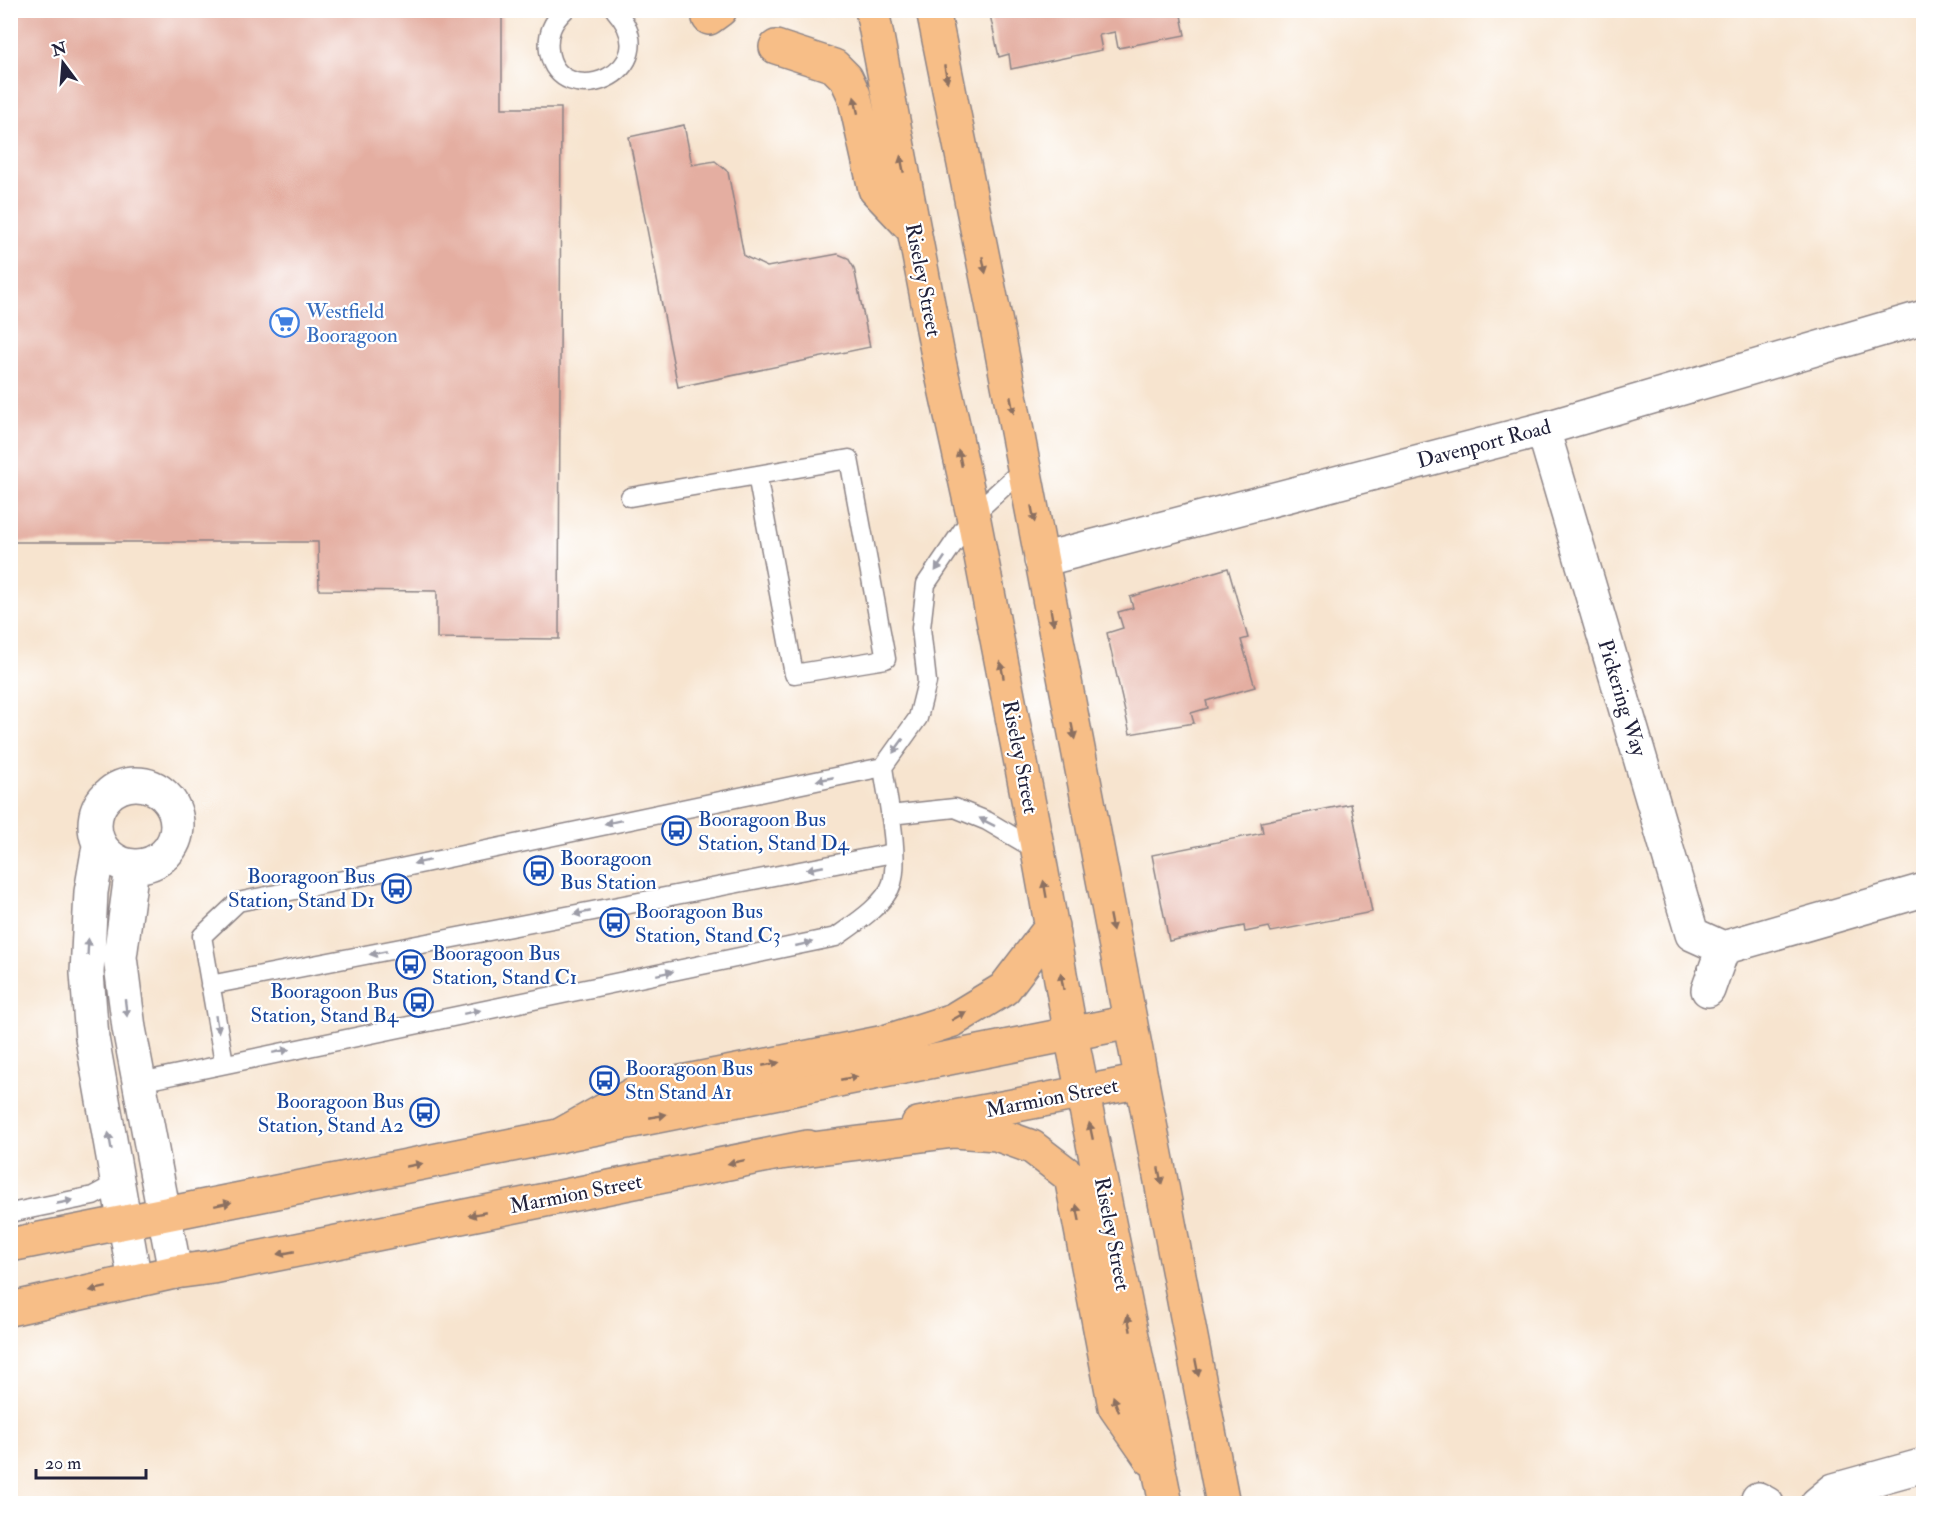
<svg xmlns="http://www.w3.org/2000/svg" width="1934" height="1514" viewBox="0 0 1934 1514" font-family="'IM FELL Double Pica',serif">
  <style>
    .building { fill: #e4aea1 }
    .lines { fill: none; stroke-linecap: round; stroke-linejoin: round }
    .service-casing { stroke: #8c8385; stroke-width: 21 }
    .minor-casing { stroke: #8c8385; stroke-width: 36 }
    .primary-casing { stroke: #8c8385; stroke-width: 36 }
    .trunk-casing { stroke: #8c8385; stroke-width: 36 }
    .service { stroke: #fff; stroke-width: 18 }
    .minor { stroke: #fff; stroke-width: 33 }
    .primary { stroke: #f7be87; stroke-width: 33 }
    .trunk { stroke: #f7be87; stroke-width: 33 }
    .oneway { fill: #8c7061 }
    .oneway2 { fill: #9c9ca7 }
    .labels { text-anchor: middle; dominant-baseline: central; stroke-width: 4.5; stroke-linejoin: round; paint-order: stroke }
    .street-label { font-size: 21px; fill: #22223b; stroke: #fff }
    .shop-label { font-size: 21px; fill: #366cbe; stroke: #fff; text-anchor: start }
    .transit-label { font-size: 21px; fill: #164399; stroke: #fff; text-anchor: start }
  </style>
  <rect width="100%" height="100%" fill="#fff"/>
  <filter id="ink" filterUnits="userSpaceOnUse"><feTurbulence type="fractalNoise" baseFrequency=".0167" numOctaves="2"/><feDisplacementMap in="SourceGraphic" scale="12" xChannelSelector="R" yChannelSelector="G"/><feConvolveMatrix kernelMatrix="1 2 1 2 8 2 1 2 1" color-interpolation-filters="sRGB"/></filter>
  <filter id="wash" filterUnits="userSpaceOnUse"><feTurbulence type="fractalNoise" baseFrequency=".008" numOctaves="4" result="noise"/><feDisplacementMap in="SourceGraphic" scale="24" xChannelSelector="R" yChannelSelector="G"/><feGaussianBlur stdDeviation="1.35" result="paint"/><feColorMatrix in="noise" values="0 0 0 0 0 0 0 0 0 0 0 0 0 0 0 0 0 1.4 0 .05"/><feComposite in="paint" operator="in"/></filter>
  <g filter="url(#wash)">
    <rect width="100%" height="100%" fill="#f7e4cf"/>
    <g id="blocks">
      <path class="building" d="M10 10H502V108H561L559 639 437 638V591L319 590 318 542H10Z
        M989 10H1180L1185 35 1118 48 1115 32 1099 35 1102 50 1011 69 1009 54 999 57Z
        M684 125 692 165 715 161 728 172 744 256 767 267 838 254 848 258 854 268 870 347 678 387 629 137Z
        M1228 568 1248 638 1241 640 1255 687 1206 701 1208 708 1191 713 1194 723 1130 734 1107 633 1123 628 1118 612 1133 608 1130 597Z
        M1351 804 1372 912 1271 932 1269 927 1245 932 1244 926 1169 941 1152 855 1263 833 1261 822Z"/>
    </g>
  </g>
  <g filter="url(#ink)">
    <use href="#blocks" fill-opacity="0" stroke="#8c8385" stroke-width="1.5"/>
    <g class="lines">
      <defs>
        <path id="service" d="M565 10C552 22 547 34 549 51 558 115 671 73 615 10
          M630 497 849 459 886 659 794 674 757 475
          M890 815 955 808 987 821 1038 851
          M210 985 893 853
          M224 1063 202 936 238 902 883 767 918 718 927 682 921 628 926 584 973 515 1024 468
          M140 1082 836 937C853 925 886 904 892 883 900 854 887 797 883 767
          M10 1213 93 1196 117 1183"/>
        <path id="minor" d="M1543 429 1692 934 1723 948 1924 890
          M1041 560 1543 429 1924 317
          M95 825a41 41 0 1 1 82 0a41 41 0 1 1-82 0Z
          M99 846 91 892 87 973 92 1038 135 1281
          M132 867 120 957 129 1028 175 1272
          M1708 990 1723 948
          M1758 1499 1767 1504
          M1817 1504 1834 1490 1924 1465"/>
        <path id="primary" d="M918 1124 1142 1081
          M10 1245 1130 1022
          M10 1309 175 1272 213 1267 808 1147"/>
        <path id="trunk" d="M872 10 939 361 973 515 1038 851 1071 1035 1166 1504
          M933 10 1001 348 1223 1504
          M709 18 720 10
          M776 47 834 66 846 78 854 95 875 189 914 230
          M559 1136 641 1090 885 1042 953 1020 1004 989 1052 926
          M780 1153 954 1131 996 1134 1032 1147 1071 1177 1115 1407 1151 1459"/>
      </defs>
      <use href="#service" class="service-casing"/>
      <use href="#minor" class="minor-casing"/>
      <use href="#primary" class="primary-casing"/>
      <use href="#trunk" class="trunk-casing"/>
      <use href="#service" class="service"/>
      <use href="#minor" class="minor"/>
      <use href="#primary" class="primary"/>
      <use href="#trunk" class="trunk"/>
    </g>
    <defs><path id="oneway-solid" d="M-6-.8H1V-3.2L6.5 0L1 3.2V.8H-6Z" transform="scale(1.5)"/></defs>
    <g class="oneway">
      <use href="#oneway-solid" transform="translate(946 74) rotate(79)"/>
      <use href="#oneway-solid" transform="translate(856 105) rotate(-103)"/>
      <use href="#oneway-solid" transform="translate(902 164) rotate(-101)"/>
      <use href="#oneway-solid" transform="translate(984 265) rotate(79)"/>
      <use href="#oneway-solid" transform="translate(1012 405) rotate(79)"/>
      <use href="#oneway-solid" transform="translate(960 458) rotate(-102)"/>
      <use href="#oneway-solid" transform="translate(1033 514) rotate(79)"/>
      <use href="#oneway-solid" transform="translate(1052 617) rotate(80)"/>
      <use href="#oneway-solid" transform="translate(1002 670) rotate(-101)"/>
      <use href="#oneway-solid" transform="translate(1073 731) rotate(79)"/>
      <use href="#oneway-solid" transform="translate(1045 889) rotate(-100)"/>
      <use href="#oneway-solid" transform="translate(1111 923) rotate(79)"/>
      <use href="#oneway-solid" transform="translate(1062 981) rotate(-100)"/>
      <use href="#oneway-solid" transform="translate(959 1016) rotate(-30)"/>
      <use href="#oneway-solid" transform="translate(771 1064) rotate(-11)"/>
      <use href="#oneway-solid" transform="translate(849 1078) rotate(-11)"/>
      <use href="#oneway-solid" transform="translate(658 1116) rotate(-11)"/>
      <use href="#oneway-solid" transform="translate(1091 1131) rotate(-102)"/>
      <use href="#oneway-solid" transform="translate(736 1162) rotate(168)"/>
      <use href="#oneway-solid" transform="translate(414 1165) rotate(-11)"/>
      <use href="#oneway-solid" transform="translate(1160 1176) rotate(79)"/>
      <use href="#oneway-solid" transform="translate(223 1204) rotate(-12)"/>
      <use href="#oneway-solid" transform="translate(1078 1213) rotate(-101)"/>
      <use href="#oneway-solid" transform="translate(477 1214) rotate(169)"/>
      <use href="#oneway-solid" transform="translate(286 1253) rotate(169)"/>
      <use href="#oneway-solid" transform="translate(98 1289) rotate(168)"/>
      <use href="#oneway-solid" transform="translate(1129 1323) rotate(-101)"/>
      <use href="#oneway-solid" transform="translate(1197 1368) rotate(79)"/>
      <use href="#oneway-solid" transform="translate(1116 1404) rotate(-110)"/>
    </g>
    <g class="oneway2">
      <use href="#oneway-solid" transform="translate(940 564) rotate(124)"/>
      <use href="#oneway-solid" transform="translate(898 746) rotate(126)"/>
      <use href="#oneway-solid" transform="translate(825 779) rotate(169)"/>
      <use href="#oneway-solid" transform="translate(613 822) rotate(168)"/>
      <use href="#oneway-solid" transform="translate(987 822) rotate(-153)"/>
      <use href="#oneway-solid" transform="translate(422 862) rotate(168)"/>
      <use href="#oneway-solid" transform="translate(815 868) rotate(169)"/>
      <use href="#oneway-solid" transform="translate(582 913) rotate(169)"/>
      <use href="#oneway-solid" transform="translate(804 944) rotate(-13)"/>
      <use href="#oneway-solid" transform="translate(88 947) rotate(-87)"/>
      <use href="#oneway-solid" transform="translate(378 953) rotate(169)"/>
      <use href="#oneway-solid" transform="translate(665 973) rotate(-12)"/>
      <use href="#oneway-solid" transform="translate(126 1008) rotate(83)"/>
      <use href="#oneway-solid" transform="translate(472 1012) rotate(-12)"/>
      <use href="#oneway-solid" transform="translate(217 1024) rotate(80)"/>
      <use href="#oneway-solid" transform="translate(281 1051) rotate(-12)"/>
      <use href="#oneway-solid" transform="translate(110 1141) rotate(-100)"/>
      <use href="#oneway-solid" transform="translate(65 1202) rotate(-11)"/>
    </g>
  </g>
  <defs>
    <symbol id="supermarket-ring" viewBox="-11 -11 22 22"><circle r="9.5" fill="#fff" stroke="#3f7fe0" stroke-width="1.5"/><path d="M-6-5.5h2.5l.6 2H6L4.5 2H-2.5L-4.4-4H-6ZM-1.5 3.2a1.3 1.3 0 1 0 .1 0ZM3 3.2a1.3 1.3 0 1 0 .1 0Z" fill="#3f7fe0"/></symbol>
    <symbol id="bus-ring" viewBox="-11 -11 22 22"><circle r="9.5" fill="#fff" stroke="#1a4fb4" stroke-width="1.5"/><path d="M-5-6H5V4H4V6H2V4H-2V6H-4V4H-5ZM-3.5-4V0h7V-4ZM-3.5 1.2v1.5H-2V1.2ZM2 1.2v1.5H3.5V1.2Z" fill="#1a4fb4"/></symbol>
  </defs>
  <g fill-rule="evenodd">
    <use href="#supermarket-ring" x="268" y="306" width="33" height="33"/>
    <use href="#bus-ring" x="660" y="814" width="33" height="33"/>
    <use href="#bus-ring" x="522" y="854" width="33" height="33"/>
    <use href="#bus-ring" x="380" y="872" width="33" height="33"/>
    <use href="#bus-ring" x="598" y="906" width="33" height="33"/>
    <use href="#bus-ring" x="394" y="948" width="33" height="33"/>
    <use href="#bus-ring" x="402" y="986" width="33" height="33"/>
    <use href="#bus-ring" x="588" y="1064" width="33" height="33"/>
    <use href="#bus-ring" x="408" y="1096" width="33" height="33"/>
  </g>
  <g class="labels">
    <g class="street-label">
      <text transform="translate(923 280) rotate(79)">Riseley Street</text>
      <text transform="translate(1484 444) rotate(-15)">Davenport Road</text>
      <text transform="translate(1622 698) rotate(73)">Pickering Way</text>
      <text transform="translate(1020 757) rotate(79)">Riseley Street</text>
      <text transform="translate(1052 1098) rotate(-11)">Marmion Street</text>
      <text transform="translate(576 1194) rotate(-11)">Marmion Street</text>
      <text transform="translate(1112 1234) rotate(79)">Riseley Street</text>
    </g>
    <g class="shop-label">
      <text x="306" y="311">Westfield<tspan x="306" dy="24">Booragoon</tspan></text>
    </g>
    <g class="transit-label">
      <text x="698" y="819">Booragoon Bus<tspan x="698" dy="24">Station, Stand D4</tspan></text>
      <text x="560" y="858">Booragoon<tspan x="560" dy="24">Bus Station</tspan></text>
      <text x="375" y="876" text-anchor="end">Booragoon Bus<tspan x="375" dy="24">Station, Stand D1</tspan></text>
      <text x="635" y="911">Booragoon Bus<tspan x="635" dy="24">Station, Stand C3</tspan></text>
      <text x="432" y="953">Booragoon Bus<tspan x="432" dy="24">Station, Stand C1</tspan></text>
      <text x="398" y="991" text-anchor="end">Booragoon Bus<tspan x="398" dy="24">Station, Stand B4</tspan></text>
      <text x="625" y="1068">Booragoon Bus<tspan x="625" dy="24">Stn Stand A1</tspan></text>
      <text x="404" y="1101" text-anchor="end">Booragoon Bus<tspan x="404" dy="24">Station, Stand A2</tspan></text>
    </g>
  </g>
  <rect width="1934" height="1514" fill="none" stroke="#fff" stroke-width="36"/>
  <g transform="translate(63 63) rotate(344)" stroke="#ffffff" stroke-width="4.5" paint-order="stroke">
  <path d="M0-4.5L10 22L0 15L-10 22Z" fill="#22223b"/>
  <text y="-9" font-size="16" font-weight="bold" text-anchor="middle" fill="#22223b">N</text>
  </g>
  <path d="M36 1469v9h110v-9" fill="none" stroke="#22223b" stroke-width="3"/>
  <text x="45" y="1469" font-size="18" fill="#22223b" stroke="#ffffff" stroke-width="4.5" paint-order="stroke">20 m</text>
</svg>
